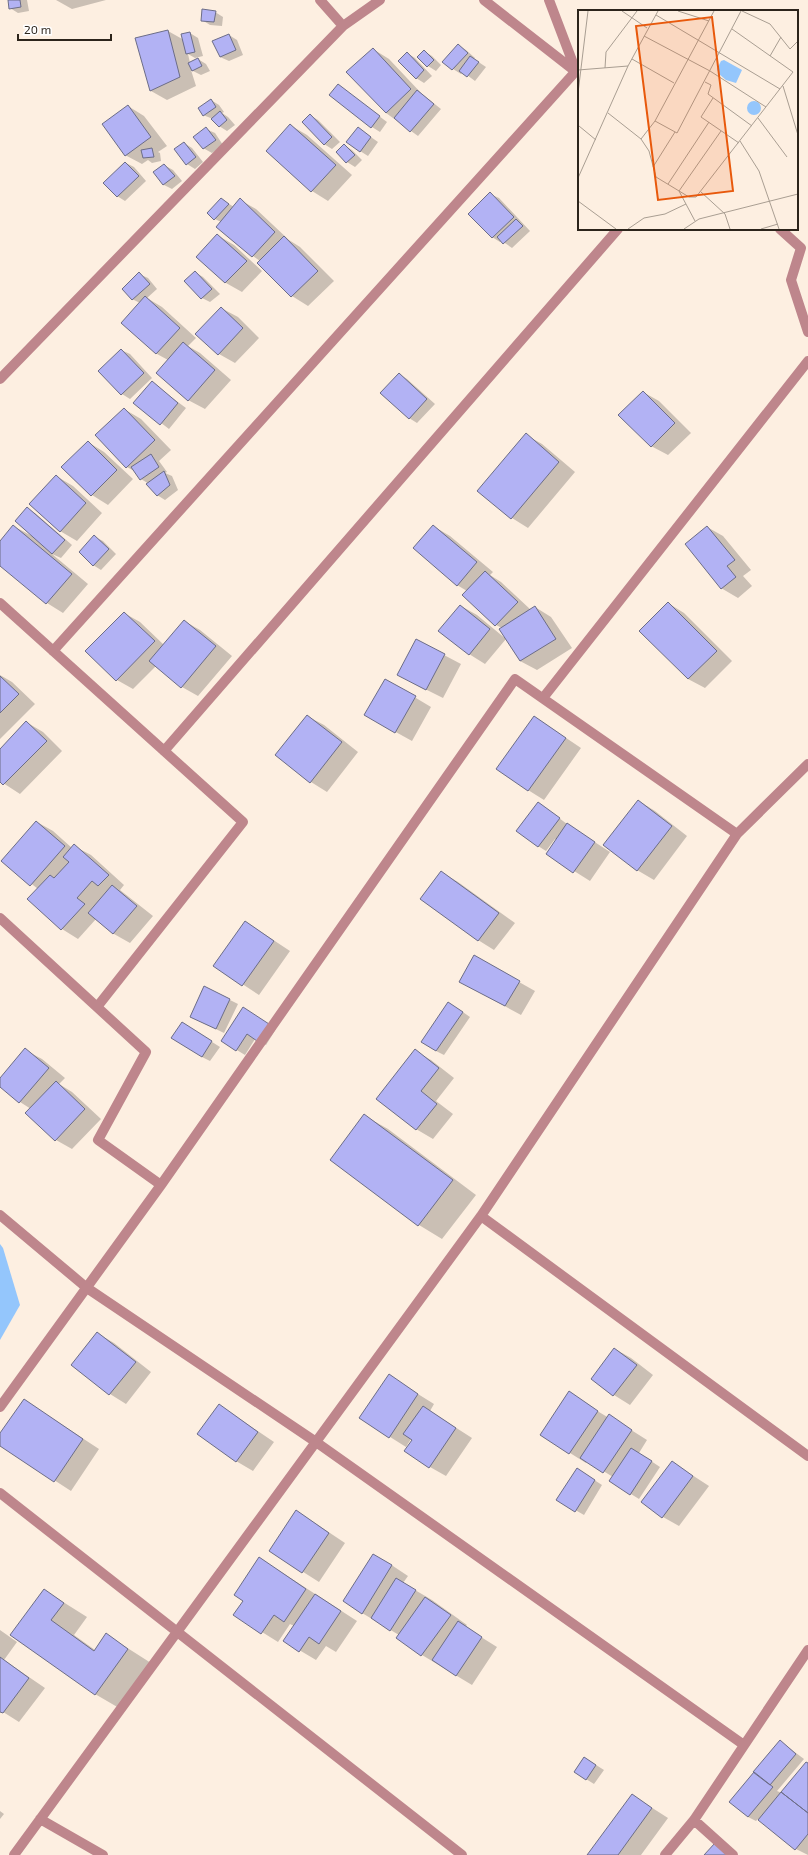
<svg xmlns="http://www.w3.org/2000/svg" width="808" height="1855" viewBox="0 0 808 1855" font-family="'Exo 2',sans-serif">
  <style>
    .water { fill: #94c6fc }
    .shadow { fill: #0003 }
    .building { fill: #b2b2f4; stroke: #6c6d87 }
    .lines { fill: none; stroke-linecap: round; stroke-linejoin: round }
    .minor { stroke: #be868c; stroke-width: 10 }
    .inset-road { fill: none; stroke: #a99e92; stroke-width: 1 }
    .view { fill: #e8590c; fill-opacity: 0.15; stroke: #e8590c; stroke-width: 2 }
    .inset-edge { fill: none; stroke: #2c241b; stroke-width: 2 }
  </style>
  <rect width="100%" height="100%" fill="#fdefe1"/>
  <path class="water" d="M0 1244 3 1248 20 1305 0 1340Z"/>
  <path class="shadow" d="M9 0H27L29 11 18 13 10 8Z
    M56 0H106L72 9Z
    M215 12 223 17 222 26 210 25 202 20Z
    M168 31 184 40 190 33 198 38 203 56 195 58 188 54 190 63 198 59 206 64 210 71 201 75 191 70 196 86 167 100 151 91Z
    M229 35 237 40 243 55 229 61 220 57Z
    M458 45 466 50 475 58 474 59 486 67 475 81 463 72 461 74 453 69 444 62Z
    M373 49 389 59 422 94 441 109 418 136 386 113Z
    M424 51 432 56 441 65 436 71 428 66Z
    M407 53 415 58 432 76 424 83 416 78Z
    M339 86 387 122 380 132 372 127Z
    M211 100 219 105 224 112 222 113 228 117 235 125 227 131 219 126 213 119 203 115Z
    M128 106 144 116 167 146 158 152 160 153 161 161 152 163 148 160 142 164 125 155Z
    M310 115 318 120 340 142 332 149 324 144Z
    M290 125 307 135 352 175 328 201 312 191 267 151Z
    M358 128 378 142 368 156 360 151Z
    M206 129 215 133 223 145 212 153 203 148Z
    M184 143 192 148 203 162 195 169 187 164Z
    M344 145 352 150 362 160 355 167 347 162Z
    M126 163 134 167 146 181 125 201 117 196Z
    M164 165 173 170 182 181 172 189 164 185 155 172Z
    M490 194 499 198 530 231 512 248 502 241 500 242 492 237Z
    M221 199 234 207 240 200 256 209 289 240 300 247 334 281 308 306 292 296 258 263 260 261 253 256 221 222 215 219Z
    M217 235 234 245 262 271 242 292 226 283 198 257Z
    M195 272 203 277 220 294 210 302 202 298Z
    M139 274 148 278 157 289 147 298 162 307 196 338 188 346 200 353 231 380 205 409 188 400 168 360 157 354 122 323 140 303 132 299Z
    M221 308 238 317 259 338 235 363 219 354Z
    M121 350 130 354 152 378 130 399 122 394Z
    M399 374 407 379 435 404 417 423 409 418Z
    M152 383 186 408 169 429 135 403Z
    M643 392 659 401 691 433 668 455 651 446Z
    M124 409 141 419 171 450 159 461 167 472 165 473 172 476 178 490 165 500 157 495 149 484 141 479 136 472 127 467Z
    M526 435 542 444 575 472 528 528 512 518 479 491Z
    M88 442 104 452 133 479 108 505 92 495Z
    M56 476 73 486 102 513 77 541 60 531Z
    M27 508 35 513 72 545 61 558 52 554 88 584 63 613 47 603 0 564V542L13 526 34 537Z
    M433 526 450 536 493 572 490 575 501 582 531 610 535 607 551 617 572 648 537 670 520 661 502 628 496 625 467 591 457 585Z
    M707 527 723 536 751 570 743 576 752 586 738 598 721 588Z
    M95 537 103 541 116 554 101 570 93 565Z
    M668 603 684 613 732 661 705 688 688 679Z
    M461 606 477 615 506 639 485 664 469 654Z
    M124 613 140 622 164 645 184 621 200 630 232 656 198 696 182 687 156 666 133 689 117 680Z
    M444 655 461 664 443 698 415 684Z
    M0 675 12 682 35 704 0 739Z
    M386 680 431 707 412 741 365 715Z
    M307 716 324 725 358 752 327 792 311 782 276 755Z
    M535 717 581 748 544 800 528 790Z
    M26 722 43 732 62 751 20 794 0 781V750Z
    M639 801 655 811 687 836 654 880 637 870Z
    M539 803 567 824 610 852 590 881 547 854 557 840 555 839 546 851 538 846Z
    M37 822 53 831 72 848 74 846 91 855 124 885 120 890 153 916 130 943 114 934 96 919 78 939 62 929 28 899 38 889 3 861Z
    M441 872 458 882 515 923 494 950 478 940Z
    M246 922 290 951 259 995 215 966Z
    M519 982 535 991 521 1015 477 991Z
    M230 1000 238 1004 224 1033 191 1017Z
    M457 1008 470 1017 444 1055 436 1051Z
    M251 1013 276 1029 266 1045 255 1039 245 1055 222 1041Z
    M190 1028 220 1047 210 1061 202 1057Z
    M25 1050 42 1059 65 1078 59 1084 72 1092 101 1119 72 1149 56 1140 31 1109 20 1102 0 1086V1080Z
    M415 1051 431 1060 454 1078 436 1101 453 1114 433 1139 416 1129Z
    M365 1116 388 1129 476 1195 442 1239 419 1225 331 1160Z
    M97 1333 114 1343 151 1372 126 1404 110 1394 72 1365Z
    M615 1349 631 1358 653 1375 630 1405 614 1395 592 1379Z
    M389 1376 434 1404 430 1411 472 1438 446 1476 430 1467 413 1440 411 1439 406 1447 360 1418Z
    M570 1393 594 1408V1409L609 1418V1416L647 1440 639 1453 660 1467 639 1499 610 1481 613 1477 587 1461 586 1463 570 1453 541 1435Z
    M24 1400 99 1449 71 1491 0 1445V1435Z
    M219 1405 274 1442 253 1471 236 1461Z
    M672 1462 709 1486 679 1526 663 1517Z
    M585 1474 602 1485 584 1515 558 1500Z
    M297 1511 345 1543 319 1582 270 1551Z
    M390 1564 408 1576 403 1583 432 1600 467 1625 465 1627 497 1647 472 1685 422 1655 398 1637 399 1635 362 1613Z
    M275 1568 357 1621 336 1652 326 1646 316 1660 284 1641 294 1626 290 1624 278 1642 235 1615 245 1600Z
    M44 1590 87 1617 74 1635 95 1650 107 1635 151 1663 119 1708 95 1694 12 1635Z
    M0 1630 17 1642 4 1660 45 1688 19 1722 0 1710Z
    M780 1741 804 1759 777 1791 782 1793 808 1764V1855L796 1849 758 1819 756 1821 748 1817Z
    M585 1758 604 1770 594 1784 586 1779Z
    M632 1795 668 1818 641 1855H589Z
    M0 1811 4 1814 0 1819Z"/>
  <path class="building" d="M8 0H20L21 7 9 9Z
    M202 9 216 11 214 22 201 21Z
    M168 30 180 77 150 91 135 38Z
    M190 32 195 52 186 54 181 34Z
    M229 34 236 50 220 57 212 41Z
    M458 44 468 53 452 70 442 62Z
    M373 48 411 89 386 113 346 72Z
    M424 50 434 60 427 67 417 57Z
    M407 52 424 70 416 79 398 61Z
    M470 56 479 62 467 77 459 71Z
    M198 58 202 66 192 71 188 63Z
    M338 84 380 116 371 128 329 95Z
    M417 90 434 104 410 132 394 118Z
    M211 99 216 107 203 116 198 108Z
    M128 105 151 137 125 156 102 124Z
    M220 111 227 120 219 127 211 119Z
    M310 114 332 137 324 145 302 122Z
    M290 124 336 165 311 192 266 151Z
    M206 127 216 140 203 149 193 137Z
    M358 127 371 137 360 152 346 142Z
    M184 142 196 157 186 165 174 149Z
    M344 144 355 155 346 163 336 152Z
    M152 148 154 157 143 158 141 150Z
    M125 162 139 176 117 197 103 183Z
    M164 164 175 176 163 185 153 172Z
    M490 192 514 217 492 238 468 214Z
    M221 198 229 204 214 220 207 213Z
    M240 198 275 232 252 257 216 227Z
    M516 219 523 226 503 244 497 237Z
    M217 234 247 261 225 283 196 257Z
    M284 236 318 271 291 297 257 263Z
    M195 271 212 289 201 299 184 281Z
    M139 272 150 284 132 300 122 289Z
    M145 296 180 328 156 354 121 323Z
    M221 307 243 328 218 355 195 334Z
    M183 342 215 370 188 401 156 373Z
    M121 349 144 373 121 395 98 371Z
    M399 373 427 399 409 419 380 393Z
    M152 381 178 403 160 425 133 403Z
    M643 391 675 423 651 447 618 415Z
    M124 408 155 440 126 468 95 435Z
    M526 433 559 462 511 519 477 491Z
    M88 441 117 470 91 496 61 467Z
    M151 454 159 467 140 480 131 467Z
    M164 471 170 485 157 496 146 484Z
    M56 475 86 503 60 532 29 504Z
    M27 507 65 540 52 554 15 521Z
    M13 525 72 574 46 604 0 566V541Z
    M433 525 477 562 457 586 413 548Z
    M707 526 735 560 727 566 736 577 721 589 685 544Z
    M94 535 109 549 93 566 79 552Z
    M485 571 518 602 495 626 462 595Z
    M668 602 717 651 688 679 639 631Z
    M460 605 490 629 469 655 438 631Z
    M535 606 556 639 520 661 499 629Z
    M124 612 155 641 116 681 85 651Z
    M184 620 216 646 181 688 149 661Z
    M416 639 445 654 426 690 397 675Z
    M0 676 19 694 0 713Z
    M385 679 416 696 395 733 364 715Z
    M307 715 342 742 310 783 275 755Z
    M534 716 566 738 528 791 496 769Z
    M26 721 47 741 3 785 0 782V749Z
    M638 800 672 826 637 871 603 845Z
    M538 802 560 818 538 847 516 831Z
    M36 821 65 846 30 886 1 861Z
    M567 823 595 842 573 873 546 854Z
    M74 844 109 875 98 886 92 881 77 898 85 904 61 930 27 899 50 875 54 878 69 862 63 857Z
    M441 871 499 913 478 941 420 899Z
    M112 885 137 906 113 934 88 913Z
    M245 921 274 941 242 986 213 966Z
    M474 955 520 981 505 1006 459 982Z
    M204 986 230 999 216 1029 190 1017Z
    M448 1002 463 1012 436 1051 421 1042Z
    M243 1007 269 1024 257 1041 247 1034 236 1051 221 1041Z
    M182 1022 212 1041 202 1057 171 1038Z
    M25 1048 49 1068 19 1103 0 1087V1078Z
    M415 1049 439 1068 421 1091 437 1104 416 1130 376 1099Z
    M56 1081 85 1109 55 1141 25 1113Z
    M364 1114 453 1180 418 1226 330 1160Z
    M97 1332 136 1362 109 1395 71 1365Z
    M614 1348 637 1365 613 1396 591 1379Z
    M389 1374 418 1394 389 1438 359 1418Z
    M569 1391 598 1411 569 1454 540 1435Z
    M24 1399 83 1439 54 1482 0 1446V1433Z
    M219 1404 258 1432 236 1462 197 1434Z
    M423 1406 456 1428 429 1468 404 1451 412 1440 403 1434Z
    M609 1414 632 1430 603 1473 580 1458Z
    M631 1448 652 1461 630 1495 609 1481Z
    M672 1461 693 1476 662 1518 641 1502Z
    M577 1468 595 1480 575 1512 556 1500Z
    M296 1510 329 1533 302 1573 269 1551Z
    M373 1554 392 1565 362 1614 343 1601Z
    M259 1557 306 1589 284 1622 274 1615 261 1634 233 1615 243 1601 234 1595Z
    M396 1578 416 1590 390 1631 371 1618Z
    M44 1589 64 1603 51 1620 94 1651 106 1633 128 1649 95 1695 10 1635Z
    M315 1594 341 1611 319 1644 309 1637 299 1652 283 1641Z
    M425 1597 451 1615 421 1656 396 1638Z
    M458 1621 482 1637 456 1676 432 1660Z
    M0 1657 29 1678 3 1713 0 1712Z
    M780 1740 796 1754 770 1785 753 1772Z
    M584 1757 596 1765 586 1780 574 1772Z
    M806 1762 808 1763V1813L781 1792Z
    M754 1772 773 1787 748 1817 729 1802Z
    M781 1792 808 1813V1834L795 1850 758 1820Z
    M632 1794 652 1808 618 1855H587Z
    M715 1843 728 1855H704Z"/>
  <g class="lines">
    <path class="minor" d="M320 0 343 26
      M484 0 575 71
      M780 229 801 248 791 280 808 332
      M0 379 343 26 380 0
      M0 603 243 822 97 1007
      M53 651 576 71 549 0
      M543 698 808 361
      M164 751 618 229
      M0 918 146 1052 98 1140 161 1185
      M0 1215 87 1288 316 1442 744 1745
      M481 1216 808 1456
      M0 1407 161 1185 515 679 737 834
      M0 1493 462 1855
      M40 1819 103 1855
      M694 1820 733 1855
      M14 1855 481 1216 737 834 808 764
      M665 1855 694 1820 808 1650"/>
  </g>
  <g transform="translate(578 10)">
    <rect width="220" height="220" fill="#fdefe1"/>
    <path d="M146 50 164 60 158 73 148 70 141 64 139 59 143 51ZM169 98a7 7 0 1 1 14 0a7 7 0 1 1-14 0Z" fill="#94c6fc"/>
    <path class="inset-road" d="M44 1 69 18M100 1 131 11M164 1 192 14 212 39 220 31M78 5 202 79M66 26 132 61 188 97M192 46 203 27M54 49 96 73M27 58 28 42 59 1M0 60 50 56M127 72 133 75 130 84 174 116M205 76 220 125M0 83 10 1M135 88 123 107 161 133M30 103 63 129 71 141 78 167 111 187H118L215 62 154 19M180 108 209 147M77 111 99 123 163 1M1 116 18 130M63 129 77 111 136 1M162 131 181 161 201 219M75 157 97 122M0 168 50 56 80 1M90 174 131 112M123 182 147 204 152 219M0 191 38 219M117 211 101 181 143 121M50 219 66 208 87 204 108 194M106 219 121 209 220 184M183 219 200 214"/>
    <path class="view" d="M134 7 155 181 80 190 58 16Z"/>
    <rect width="220" height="220" class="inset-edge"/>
  </g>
  <path d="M18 34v6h93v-6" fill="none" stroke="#2c241b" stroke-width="2"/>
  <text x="24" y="34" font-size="12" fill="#2c241b" stroke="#ffffff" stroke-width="3" paint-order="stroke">20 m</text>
</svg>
